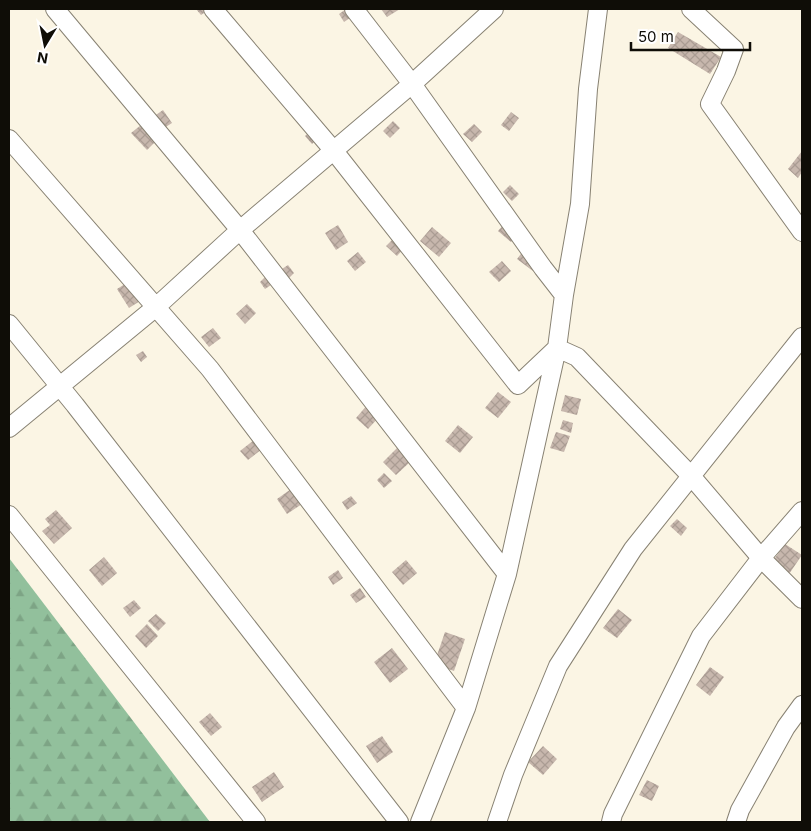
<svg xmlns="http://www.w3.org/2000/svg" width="811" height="831" viewBox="0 0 811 831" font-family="Inter,sans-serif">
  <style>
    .forest { fill: url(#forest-firs) }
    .building { fill: url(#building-cross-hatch) }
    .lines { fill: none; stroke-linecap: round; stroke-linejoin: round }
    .minor-casing { stroke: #888273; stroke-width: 20 }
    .minor { stroke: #fff; stroke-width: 18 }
  </style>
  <defs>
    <pattern id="forest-firs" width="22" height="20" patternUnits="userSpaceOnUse" patternTransform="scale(1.25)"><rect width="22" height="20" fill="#92c09c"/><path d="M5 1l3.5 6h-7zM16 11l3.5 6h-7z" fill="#7da485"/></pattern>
    <pattern id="building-cross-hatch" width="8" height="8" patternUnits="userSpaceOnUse" patternTransform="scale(1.25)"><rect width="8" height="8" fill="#c7b7ad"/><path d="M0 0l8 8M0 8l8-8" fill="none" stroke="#aa9c93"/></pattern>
  </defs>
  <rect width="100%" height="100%" fill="#fbf5e4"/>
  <path class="forest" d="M9 558 210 822H9Z"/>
  <path class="building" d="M196 9H210L201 15Z
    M346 9 353 16 344 22 339 14Z
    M381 9H400L387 17Z
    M678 32 721 57 710 74 668 48Z
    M163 110 172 123 161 130 153 117Z
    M511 112 519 118 509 131 501 125Z
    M393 121 400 128 390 138 383 131Z
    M474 124 482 132 472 142 463 134Z
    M141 125 156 141 147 150 131 133Z
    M313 129 320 137 312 144 305 136Z
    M802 151V172L798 178 788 169Z
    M510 185 519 194 512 201 503 192Z
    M506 222 519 232 511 242 498 231Z
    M338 225 348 242 336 250 325 233Z
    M432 227 451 243 439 257 420 241Z
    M396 236 406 246 397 256 386 246Z
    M527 246 543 258 533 271 517 259Z
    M358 252 366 262 355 271 347 261Z
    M502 261 511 271 499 282 489 272Z
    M288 265 294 273 289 278 282 269Z
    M265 277 271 285 265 289 260 282Z
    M128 282 140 301 129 308 117 289Z
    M247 304 256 313 245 324 236 314Z
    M213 328 221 338 209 347 201 337Z
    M143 351 147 357 141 362 136 355Z
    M498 392 511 402 498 418 485 408Z
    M565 395 581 399 577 415 561 411Z
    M368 404 380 416 368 429 356 418Z
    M563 420 573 423 571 433 560 429Z
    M458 425 473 437 460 453 445 441Z
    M556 432 570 436 564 452 550 448Z
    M254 440 262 449 248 460 240 451Z
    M397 448 410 462 396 475 383 462Z
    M384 473 392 481 384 488 377 480Z
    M291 489 302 504 287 514 277 499Z
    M351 496 357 503 347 510 342 502Z
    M56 510 72 528 54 544 42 531 50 525 45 519Z
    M677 519 687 528 681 536 670 526Z
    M785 544 802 555 787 577 770 565Z
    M104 557 117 573 102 586 89 570Z
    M406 560 417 573 403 585 392 572Z
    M338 570 343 578 333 585 328 577Z
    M360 588 366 597 356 603 350 595Z
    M134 600 141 608 130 617 123 608Z
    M618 609 632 620 617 638 603 628Z
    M156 614 166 623 158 631 148 621Z
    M147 624 158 636 146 648 135 636Z
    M445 632 465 639 454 671 434 664Z
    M392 648 408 669 390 683 374 662Z
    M710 667 724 677 710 696 696 685Z
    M210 713 222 727 211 736 199 722Z
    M382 736 393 752 377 763 366 746Z
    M543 746 557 759 543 775 528 762Z
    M274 772 284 787 262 802 252 787Z
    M647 780 659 786 652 801 639 795Z"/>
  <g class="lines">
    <defs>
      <path id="minor" d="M55 9 240 230 507 574
        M213 9 334 151 518 385 557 348
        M354 9 412 84 543 268 564 295
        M691 9 734 49 726 71 710 104 802 232
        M9 139 210 369 466 708
        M9 324 75 405 399 822
        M557 348 577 357 692 477 761 558 802 599
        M9 428 156 307 240 230 412 84 494 9
        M9 515 256 822
        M420 822 466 708 507 574 557 348 564 295 580 204 588 89 598 9
        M497 822 513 775 558 666 633 549 802 337
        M611 822 613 814 701 636 761 558 802 511
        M736 822 740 810 786 727 802 705"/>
    </defs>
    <use href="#minor" class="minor-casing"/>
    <use href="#minor" class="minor"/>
  </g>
  <rect width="811" height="831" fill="none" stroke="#0f0d07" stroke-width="20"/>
  <g transform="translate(45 45) rotate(190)" stroke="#ffffff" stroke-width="4" paint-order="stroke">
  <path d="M0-4L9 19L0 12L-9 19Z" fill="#0f0d07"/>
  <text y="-8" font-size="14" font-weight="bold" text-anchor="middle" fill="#0f0d07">N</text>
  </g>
  <path d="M631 42v8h119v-8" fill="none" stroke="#0f0d07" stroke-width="2.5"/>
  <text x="638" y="42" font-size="15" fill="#0f0d07" stroke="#ffffff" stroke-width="4" paint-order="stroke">50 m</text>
</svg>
